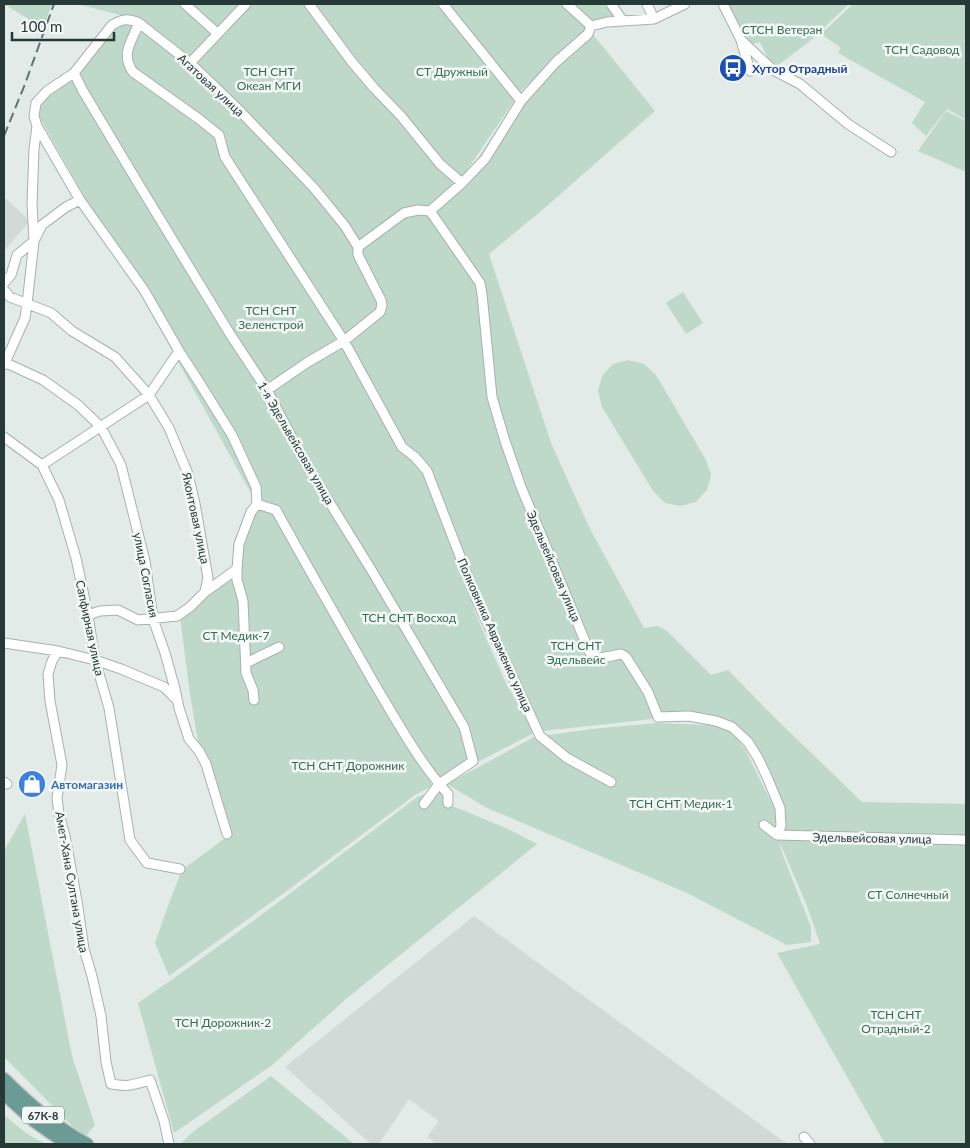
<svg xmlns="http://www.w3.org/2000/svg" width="970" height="1148" viewBox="0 0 970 1148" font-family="Lato,sans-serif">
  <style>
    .built { fill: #d1dad7 }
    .green { fill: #bed9ca }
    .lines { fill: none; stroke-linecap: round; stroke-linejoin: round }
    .minor-casing { stroke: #a6b2af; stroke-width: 11 }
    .primary-casing { stroke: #c2c8c7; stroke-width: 15 }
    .minor { stroke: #fff; stroke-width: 9 }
    .primary { stroke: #6c9b96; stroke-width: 12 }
    .rail { stroke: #5f7573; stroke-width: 2; stroke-dasharray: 10 5; stroke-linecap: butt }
    .labels { text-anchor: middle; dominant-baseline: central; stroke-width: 5; stroke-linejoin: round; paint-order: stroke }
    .shield { fill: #f3f8f6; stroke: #637370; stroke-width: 1 }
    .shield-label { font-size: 11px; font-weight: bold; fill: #253a37 }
    .park-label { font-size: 12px; fill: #346c52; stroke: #f3f8f6 }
    .transit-label { font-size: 12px; font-weight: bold; fill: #164399; stroke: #f3f8f6; text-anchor: start }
    .street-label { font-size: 12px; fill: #253a37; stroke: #f3f8f6 }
    .shop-label { font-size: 12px; font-weight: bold; fill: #366cbe; stroke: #f3f8f6; text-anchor: start }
  </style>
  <rect width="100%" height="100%" fill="#e2ebe8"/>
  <path class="built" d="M4 197 30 221 4 251Z
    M474 916 556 976 787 1144H437L427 1137 439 1121 409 1099 379 1144H371L285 1067Z"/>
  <path class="green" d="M4 4H52L43 28Z
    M77 4H305L400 119 457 186 479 157 522 94 591 32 655 111 540 212 489 254 551 443 589 527 644 628 658 626 667 631 711 675 728 670 775 718 862 802 966 804V1144H885L777 953 820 944 807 906 780 843 781 850 811 927V942L787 945 687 893 485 807 447 784 534 737 592 729 656 723 710 725 731 731 745 749 775 810 777 827 778 810 758 764 729 719H652L535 732 470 601 504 679 534 733 435 784 429 777 432 786 415 795 288 890 169 976 155 943 169 903 182 870 224 839 199 747 190 694 180 617 232 568 237 541 246 509 257 504 165 338 37 113 40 104 73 77 101 44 120 15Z
    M311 4H609L619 19 588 28 520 92 461 179C405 127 358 64 311 4Z
    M722 4H849L810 41 773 69 760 42 752 44 739 40Z
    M853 4H966V120L947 109 926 136 912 123 925 102 838 53 841 48 821 34Z
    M946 111 966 121V172L918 151Z
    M683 292 703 323 686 334 666 303Z
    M628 360 644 364 656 375 706 460 711 475 707 490 696 502 680 506 665 503 653 491 602 407 598 391 602 376 613 364Z
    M440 788 446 795 445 803 506 828 537 844 346 999 271 1066 174 1133 138 1003C233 938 325 867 417 797Z
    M25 814 72 1056 95 1125 84 1138 4 1057V851Z
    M271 1076 354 1144H180L194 1131Z
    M4 1115 26 1133 45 1144H4Z"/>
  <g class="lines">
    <defs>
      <path id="minor" d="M185 4 217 33
        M309 4 352 62 374 88 401 116 440 164 462 183
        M443 4 521 101
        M567 4 591 26
        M611 4 623 21
        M647 4 654 19
        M685 4 654 19 607 22 591 26 588 34 556 62 521 101 485 159 462 183 430 211 480 283 482 294 492 397 505 441 521 487 540 532 589 651C597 662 609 656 621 654L626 657 648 692 658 717 689 716 716 721 732 727 748 742 758 758 767 777 780 808 781 826 777 835
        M723 4 741 40 750 71
        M139 23C132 41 120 54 133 72L199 119 219 135 225 157 344 341 402 447 415 457 427 471 477 600 540 736 567 758 611 782
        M741 40 773 70 800 84 848 124 891 152
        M190 63 246 4
        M74 73 83 91 138 183 230 334 267 390 304 461 372 571 464 727 473 761 439 784 424 804
        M358 247 404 213 418 210 430 211
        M4 283 11 275 17 255 34 241 42 225 66 207 80 200
        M4 290 10 297 51 313 72 331 115 357 149 395 169 428 188 474 195 504 208 578 205 592
        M4 362 43 380 78 405 101 427 121 465 145 561 153 619 165 653 175 689 179 708 189 739 199 751 206 764 227 834
        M4 365 25 318 27 304 34 241 32 204 34 149 37 126
        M4 437 42 465 59 500 76 558 88 615 95 660 109 708 130 840 147 863 180 869
        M42 465 149 395 179 351
        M257 504 256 487 232 435 199 382 179 351 144 290 80 200 37 126 34 116 36 103 47 91 74 73 112 25C122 19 128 18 139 23L190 63 238 109 314 188 345 226 358 247V255L381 300 382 305 380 312 344 341 308 362 267 390
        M257 504 276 510C308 568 341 625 374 683 397 721 418 761 448 794V803
        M88 615 100 611 118 610 138 620 177 616 190 607 205 592 237 569
        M4 643 58 651 95 660 121 669 164 687 177 700
        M58 651 52 661 48 674 50 701 62 765 57 798 59 814 65 836 77 901 84 949 92 976 101 1016 106 1062 111 1084C129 1087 132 1085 150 1080L164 1121 169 1144
        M246 663 279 647
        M254 700 253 690 246 673 243 601 237 580V569L239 544 251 512 257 504
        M4 782 7 784
        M764 825 777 835 966 840
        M804 1137 810 1144"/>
      <path id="primary" d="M4 1079C29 1104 55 1127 87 1144
        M4 1094 34 1121 67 1144"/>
    </defs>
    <use href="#minor" class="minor-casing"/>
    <use href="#primary" class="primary-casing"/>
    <use href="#minor" class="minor"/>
    <use href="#primary" class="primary"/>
    <path class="rail" d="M4 136 25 84 54 4"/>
  </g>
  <defs>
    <symbol id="bus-disc" viewBox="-11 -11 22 22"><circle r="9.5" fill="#1a4fb4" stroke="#f3f8f6"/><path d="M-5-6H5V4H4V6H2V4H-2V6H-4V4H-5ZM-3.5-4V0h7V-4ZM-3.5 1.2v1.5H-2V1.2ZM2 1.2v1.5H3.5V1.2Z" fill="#fff"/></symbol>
    <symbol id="shop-disc" viewBox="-11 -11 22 22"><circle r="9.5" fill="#3f7fe0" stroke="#f3f8f6"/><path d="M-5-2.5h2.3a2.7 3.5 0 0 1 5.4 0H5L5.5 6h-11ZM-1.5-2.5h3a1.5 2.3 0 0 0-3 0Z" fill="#fff"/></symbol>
  </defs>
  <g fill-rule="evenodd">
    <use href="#bus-disc" x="717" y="52" width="32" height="32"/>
    <use href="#shop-disc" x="16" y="768" width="32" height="32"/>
  </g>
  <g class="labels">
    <rect class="shield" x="22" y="1106.5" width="42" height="17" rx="4"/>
    <g class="shield-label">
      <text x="43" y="1115">67К-8</text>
    </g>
    <g class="park-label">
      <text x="782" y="29">СТСН Ветеран</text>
      <text x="922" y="49">ТСН Садовод</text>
      <text x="269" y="71">ТСН СНТ<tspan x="269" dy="14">Океан МГИ</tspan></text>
      <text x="452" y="71">СТ Дружный</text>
      <text x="271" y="310">ТСН СНТ<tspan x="271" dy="14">Зеленстрой</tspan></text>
      <text x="409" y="617">ТСН СНТ Восход</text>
      <text x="236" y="635">СТ Медик-7</text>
      <text x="576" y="645">ТСН СНТ<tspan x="576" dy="14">Эдельвейс</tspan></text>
      <text x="348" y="765">ТСН СНТ Дорожник</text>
      <text x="681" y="803">ТСН СНТ Медик-1</text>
      <text x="908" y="894">СТ Солнечный</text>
      <text x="896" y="1014">ТСН СНТ<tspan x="896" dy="14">Отрадный-2</tspan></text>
      <text x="223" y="1022">ТСН Дорожник-2</text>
    </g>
    <g class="transit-label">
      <text x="752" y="68">Хутор Отрадный</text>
    </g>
    <g class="street-label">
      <text transform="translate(211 85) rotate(43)">Агатовая улица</text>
      <text transform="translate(296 443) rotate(60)">1-я Эдельвейсовая улица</text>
      <text transform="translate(196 518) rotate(78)">Яхонтовая улица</text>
      <text transform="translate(554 566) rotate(67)">Эдельвейсовая улица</text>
      <text transform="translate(146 575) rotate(79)">улица Согласия</text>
      <text transform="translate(90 628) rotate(78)">Сапфирная улица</text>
      <text transform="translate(495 635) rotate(66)">Полковника Авраменко улица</text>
      <text transform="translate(872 838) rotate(1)">Эдельвейсовая улица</text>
      <text transform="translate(72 882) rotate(80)">Амет-Хана Султана улица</text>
    </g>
    <g class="shop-label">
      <text x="51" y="784">Автомагазин</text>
    </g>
  </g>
  <rect width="970" height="1148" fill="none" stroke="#253a37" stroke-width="10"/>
  <path d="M12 32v8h102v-8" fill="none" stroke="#253a37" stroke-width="2.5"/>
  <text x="20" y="32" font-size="15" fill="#253a37" stroke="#f3f8f6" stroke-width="4" paint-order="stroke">100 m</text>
</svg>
